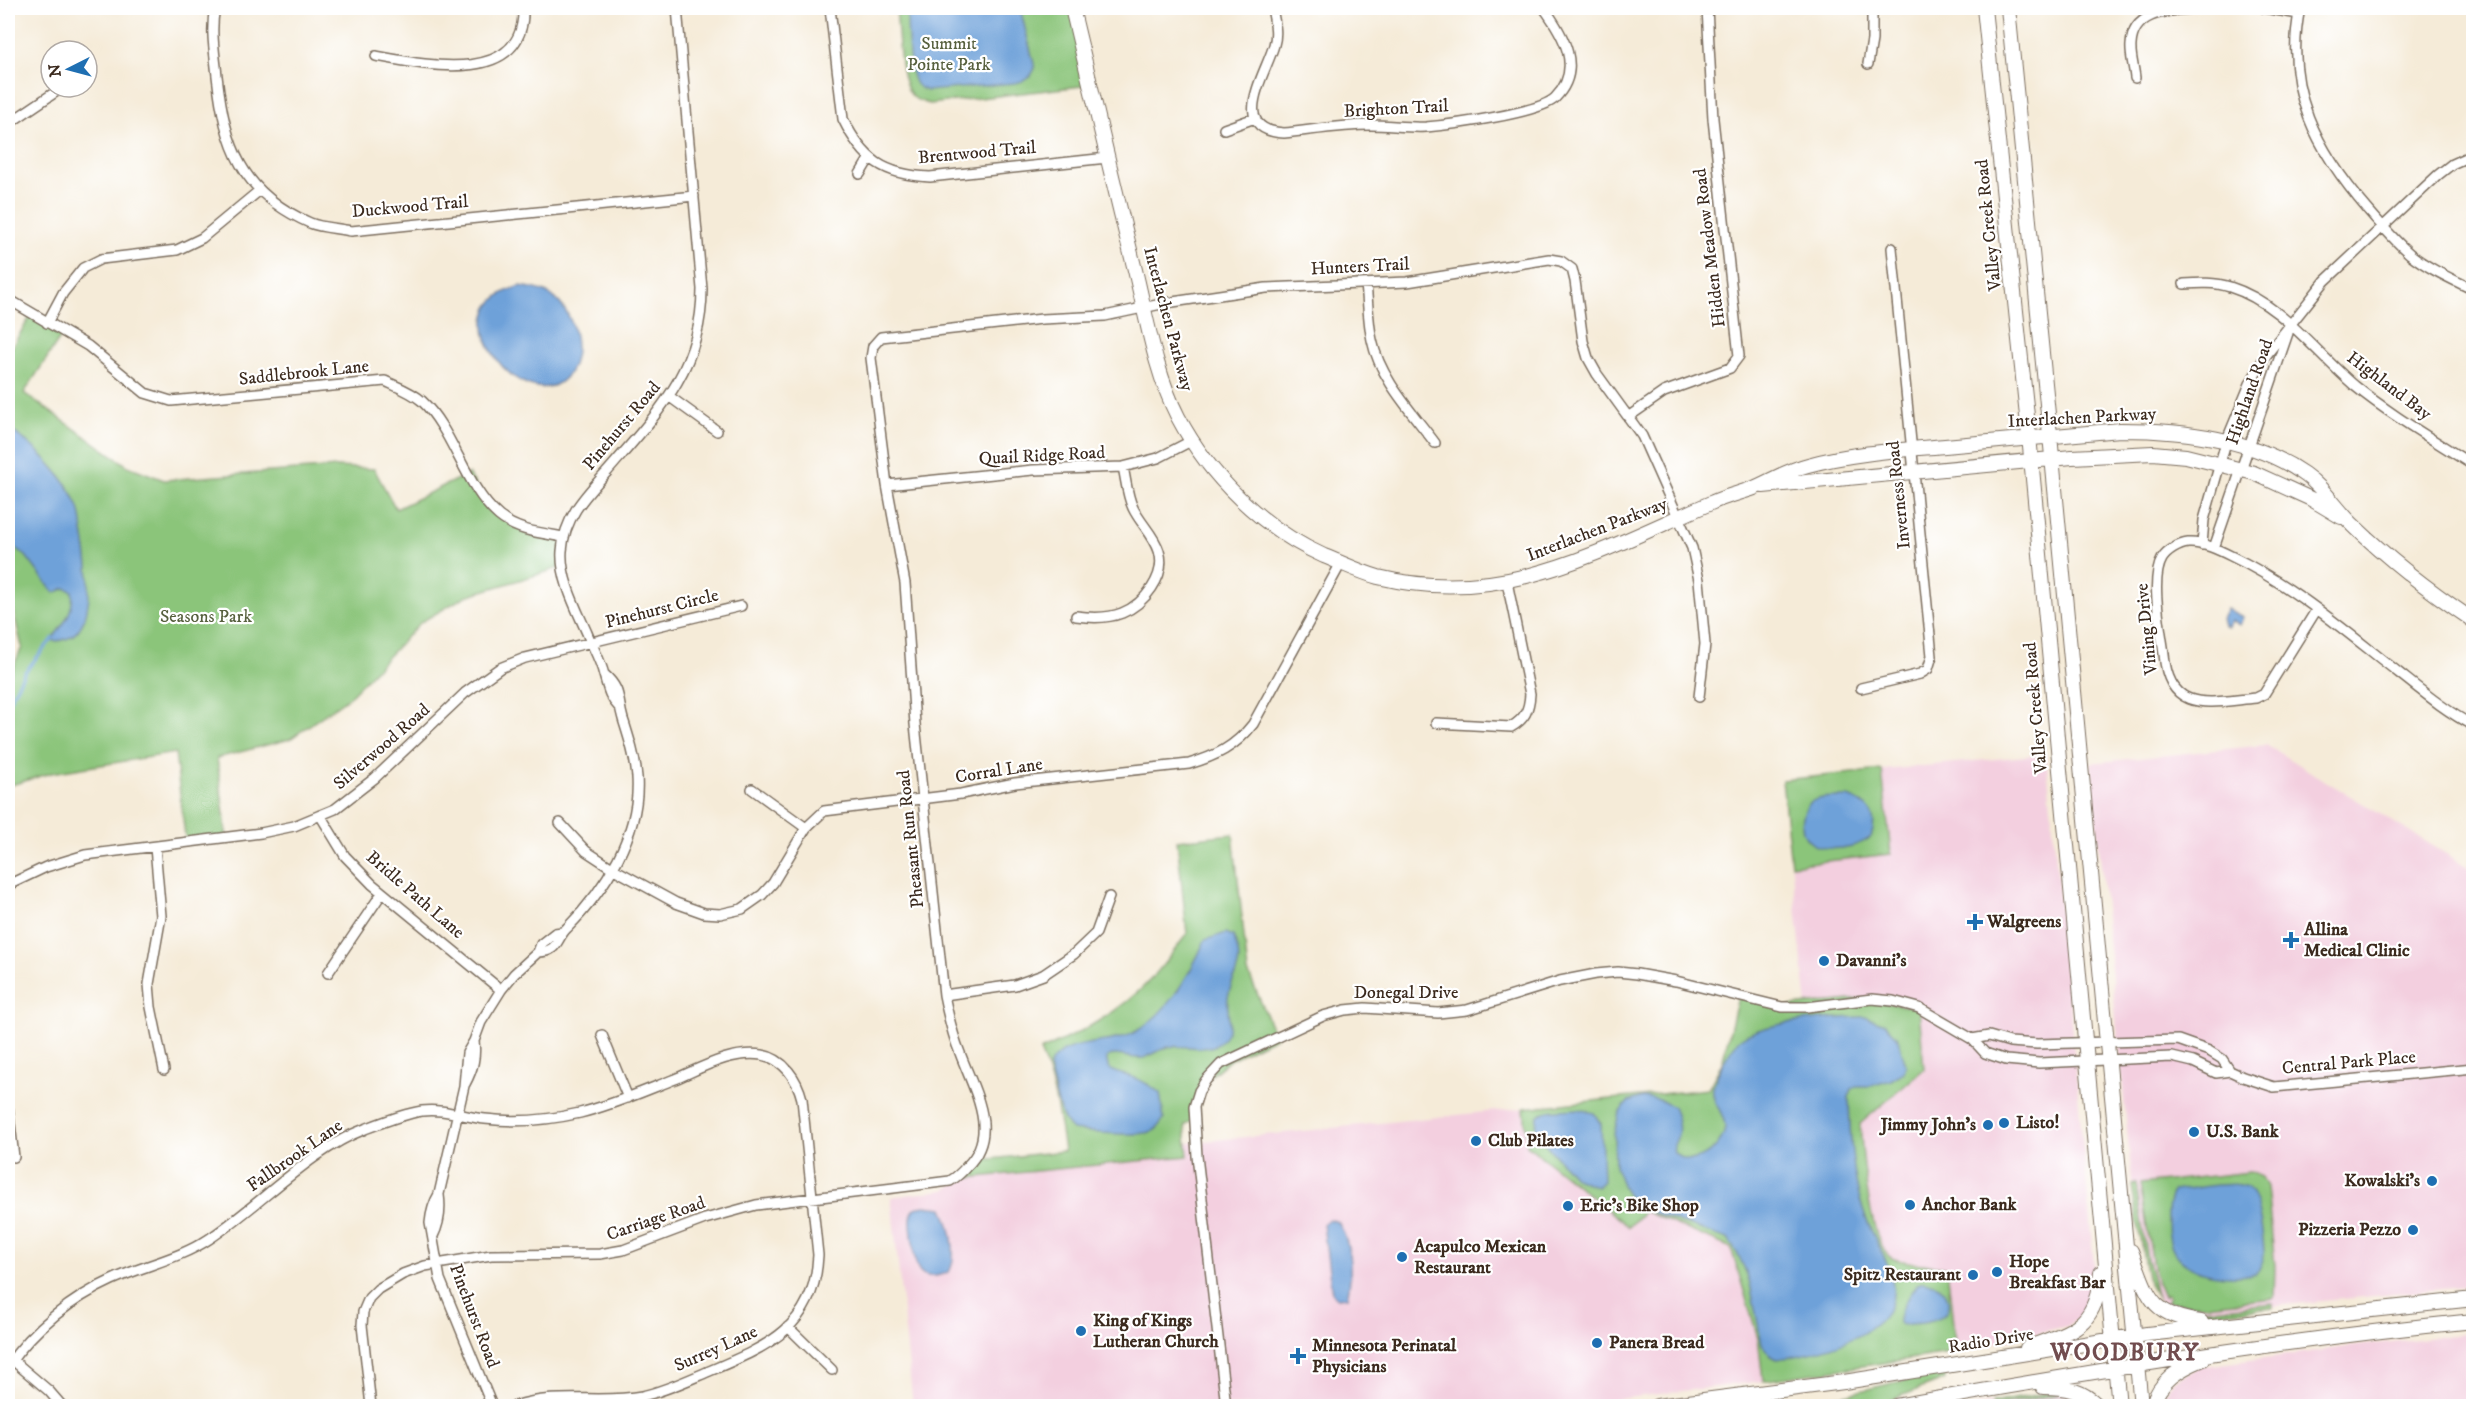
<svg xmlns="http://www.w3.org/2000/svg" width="2481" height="1414" viewBox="0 0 2481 1414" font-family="'IM FELL DW Pica',serif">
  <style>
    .built { fill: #f3cfdf }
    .green { fill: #8bc57a; stroke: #63784c; stroke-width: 1.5 }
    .water { fill: #6ea1d9; stroke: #54667c; stroke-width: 1.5 }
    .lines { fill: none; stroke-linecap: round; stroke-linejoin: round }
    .stream { stroke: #6ea1d9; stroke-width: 3 }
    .street-casing { stroke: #7c6e5f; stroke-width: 12 }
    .secondary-casing { stroke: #7c6e5f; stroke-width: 16 }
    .street { stroke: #fff; stroke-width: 9 }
    .secondary { stroke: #fff; stroke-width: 14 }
    .poi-dot { fill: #1f6fb2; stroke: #fff; stroke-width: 2 }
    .labels { text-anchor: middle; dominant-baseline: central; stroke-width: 4.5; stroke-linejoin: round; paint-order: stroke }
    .park-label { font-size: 18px; fill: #57603e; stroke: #fff }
    .street-label { font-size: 18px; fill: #3b2a1e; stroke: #fff }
    .poi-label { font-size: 18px; font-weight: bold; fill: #3b2a1e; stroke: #fff; text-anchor: start }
    .district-label { font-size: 24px; font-weight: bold; letter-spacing: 1.5px; fill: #714c4e; stroke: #fff }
  </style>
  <rect width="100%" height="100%" fill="#fff"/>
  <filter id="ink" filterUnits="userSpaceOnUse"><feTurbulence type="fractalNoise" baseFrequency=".0167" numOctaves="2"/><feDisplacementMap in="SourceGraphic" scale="12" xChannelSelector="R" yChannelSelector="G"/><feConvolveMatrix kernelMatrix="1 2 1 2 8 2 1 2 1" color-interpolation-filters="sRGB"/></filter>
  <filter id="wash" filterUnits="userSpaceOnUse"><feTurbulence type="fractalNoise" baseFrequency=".008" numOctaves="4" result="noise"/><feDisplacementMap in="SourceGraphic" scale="24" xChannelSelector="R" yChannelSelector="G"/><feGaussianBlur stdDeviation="1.35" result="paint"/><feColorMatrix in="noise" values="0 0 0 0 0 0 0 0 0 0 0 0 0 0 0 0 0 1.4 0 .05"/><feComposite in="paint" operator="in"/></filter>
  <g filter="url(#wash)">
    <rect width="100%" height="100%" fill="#f5ebd8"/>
    <path class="built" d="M2266 745 2471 869 2474 895 2473 1286 2186 1315 2161 1302 2147 1278 2135 1212 2091 763Z
      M2046 754 2095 1276 2086 1311 2067 1326 1956 1352 1947 1267 1891 1258 1881 1248 1865 1185 1860 1124 1924 1069 1807 1007 1782 780Z
      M1524 1108 1528 1145 1629 1226 1644 1211 1731 1248 1758 1338 1763 1381 1562 1406H913L891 1197 944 1190 967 1178 1188 1156 1187 1143Z
      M2473 1333V1406H2157L2173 1381 2199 1367 2345 1347Z
      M2047 1393 2070 1394 2092 1406H1972Z"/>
    <path class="green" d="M896 8H1072L1090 85 930 104C922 102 914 100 910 93 899 78 898 27 896 8Z
      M32 314 64 332 24 393 128 466 164 480 337 467 374 469 396 509 468 474 500 516 564 537 563 567 466 596 421 622 349 697 290 739 217 758 227 839 186 844 175 753 51 773 8 786V679L22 647 8 588V353Z
      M1882 770 1891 854 1791 865 1782 780Z
      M1233 834 1248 972 1276 1037 1231 1059 1206 1080 1193 1120 1185 1125 1188 1156 967 1178 984 1157 991 1159 1064 1151C1059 1117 1054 1082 1040 1051 1080 1033 1121 1012 1152 978 1164 965 1175 949 1187 934L1177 840Z
      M1738 997 1782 1007 1860 999 1919 1008 1924 1069 1860 1124C1862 1148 1869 1247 1892 1258 1902 1263 1934 1265 1947 1267L1956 1352 1763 1381 1758 1338 1731 1248 1644 1211 1629 1227 1527 1145 1524 1108 1708 1089 1722 1063Z
      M2250 1172 2262 1177 2267 1187 2275 1266 2274 1298 2206 1305 2167 1302 2169 1297 2166 1295 2164 1297 2154 1273 2140 1184Z
      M2136 1184 2147 1259 2159 1301 2147 1278 2137 1222 2132 1185Z
      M2273 1303V1307L2194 1315 2176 1309H2213Z
      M1945 1374 1946 1379 1888 1401 1855 1406H1751L1842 1395 1919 1377Z
      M2053 1392 2059 1394 1993 1406 1992 1403Z
      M2064 1397 2076 1400 2085 1406H2017Z"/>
    <path class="water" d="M907 8H1020L1035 68C1031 78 1025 81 1015 83L927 91C923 89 918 88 916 84 908 73 907 23 907 8Z
      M521 286C529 288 540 289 547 293 574 307 586 354 566 377 526 422 432 309 521 286Z
      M8 429C33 442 67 479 78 505 82 514 82 527 84 537 89 566 101 641 54 641L53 638C64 623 75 610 72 591L65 588 54 593 26 556 8 543Z
      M2227 609 2243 617 2240 625 2231 621 2228 627 2224 626 2222 619Z
      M1848 797C1868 804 1879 814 1871 837 1851 853 1795 857 1803 818 1804 812 1806 805 1811 802 1820 796 1837 797 1848 797Z
      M1226 933 1233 936C1246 967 1234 969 1228 997 1226 1009 1232 1022 1227 1033 1216 1058 1187 1043 1168 1047 1159 1050 1151 1056 1143 1058 1131 1060 1116 1051 1107 1057 1105 1075 1123 1073 1135 1078 1144 1081 1152 1087 1160 1093L1164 1119C1161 1122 1158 1128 1155 1130 1142 1138 1088 1132 1072 1130 1057 1117 1055 1086 1049 1067 1058 1040 1105 1045 1127 1036 1164 1020 1190 975 1205 940Z
      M1865 1017 1885 1024 1897 1036 1906 1065 1904 1072 1891 1080 1871 1086H1857L1852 1089 1849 1097C1850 1135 1852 1174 1863 1210 1871 1235 1890 1261 1893 1286 1899 1336 1813 1354 1777 1359L1771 1356 1762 1345 1750 1283 1739 1256 1728 1239 1656 1214 1630 1199 1623 1187 1615 1167 1614 1134 1619 1113 1628 1102 1643 1097 1660 1100 1673 1107C1677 1116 1681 1128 1677 1138 1675 1144 1672 1145 1674 1153 1677 1154 1682 1159 1686 1159 1702 1163 1724 1144 1725 1127 1725 1113 1711 1103 1713 1088 1715 1077 1730 1048 1739 1040 1763 1020 1834 1018 1865 1017Z
      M1578 1109 1594 1113 1601 1124 1603 1181 1597 1187 1575 1178 1541 1139 1536 1128 1537 1116C1548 1108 1565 1110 1578 1109Z
      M2216 1185C2226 1185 2240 1182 2248 1188 2259 1196 2264 1243 2264 1256 2263 1262 2261 1268 2256 1273 2232 1280 2191 1276 2175 1254 2169 1245 2168 1232 2168 1222 2168 1211 2168 1201 2173 1191Z
      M924 1206 943 1208C950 1224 957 1251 951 1268 949 1273 945 1274 940 1275 912 1283 915 1255 912 1235 911 1225 909 1216 915 1208Z
      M1329 1219 1338 1222C1351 1242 1353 1274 1347 1297L1337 1298 1332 1294 1323 1224Z
      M1922 1282C1927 1283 1933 1283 1937 1285 1949 1291 1953 1309 1941 1317 1931 1324 1914 1323 1902 1325L1899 1323C1898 1312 1911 1287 1922 1282Z"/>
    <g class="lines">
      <path class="stream" d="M8 703 24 673 53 638"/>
    </g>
  </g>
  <g filter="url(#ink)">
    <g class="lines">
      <defs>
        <path id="street" d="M215 8C210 30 215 54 217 76 225 146 241 193 310 223 322 228 338 228 351 231L694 196
          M830 8 843 119C863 160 884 175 930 177L1107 158
          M1272 8C1274 20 1278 32 1274 45 1266 74 1227 130 1284 133 1313 130 1342 125 1371 125 1389 125 1408 128 1426 127 1450 125 1540 113 1555 98 1584 69 1563 34 1544 8
          M2264 8 2299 14
          M2300 8C2283 89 2317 151 2369 211 2382 226 2395 241 2410 254 2429 269 2452 279 2474 290
          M376 56C424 65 526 87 523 8
          M1868 64 1872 40V8
          M2135 78C2134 67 2130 55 2131 45 2133 8 2175 11 2202 8
          M8 124 57 91
          M1224 129 1255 118
          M860 174 869 159
          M1366 284C1368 302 1368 322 1372 340 1380 379 1412 412 1435 443
          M2184 284C2199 283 2215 282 2230 287 2281 303 2315 352 2355 386 2392 416 2434 440 2474 466
          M8 299 88 346 145 393 171 401 385 381C398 387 412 392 422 401 453 430 465 487 499 516 517 531 541 533 564 537
          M47 323 63 293 83 268 101 259 177 250 202 238 260 190
          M670 397 717 431
          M1628 417 1664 392 1730 368 1739 356 1713 119 1707 8
          M887 485 1033 470 1123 467 1158 458 1193 440
          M2202 545 2204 520 2226 442 2250 384 2264 358 2325 281 2438 175 2452 164 2474 154
          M2214 548 2288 333
          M2317 609 2264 694 2256 698C2210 702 2169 715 2164 654 2161 630 2150 579 2162 559 2167 551 2179 544 2188 543 2203 542 2219 550 2231 556 2294 586 2345 631 2399 673 2423 692 2447 712 2474 726
          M1076 616C1091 618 1107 619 1122 613 1144 604 1167 576 1159 551 1154 535 1140 523 1133 508 1127 496 1126 480 1123 467
          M1861 688 1920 674 1928 669 1932 656 1892 248
          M619 707C609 697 608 688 604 675 601 661 592 646 587 633 576 608 560 578 562 551 564 518 585 496 606 473 656 415 702 370 702 289L677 8
          M1436 723 1511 727C1525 719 1529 710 1530 694L1507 582
          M752 789 806 828
          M320 815 345 856 372 884 501 990
          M560 823 586 851 612 868 676 903 704 913 720 914 742 909 762 895 773 883 806 828 824 811 961 794 1015 783 1189 764C1216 756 1235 747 1253 724L1341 563
          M155 847 161 916 149 984 151 1007 164 1070
          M8 885 46 867 85 855 261 833 294 826 335 809 375 778 465 693 500 668 525 658 741 606
          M538 952C559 952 556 938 567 928 605 890 641 833 637 777 635 756 629 738 623 719 617 699 622 690 604 674
          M328 973 382 893
          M944 995 1015 985 1043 975 1074 954 1096 933 1109 897
          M602 1035 628 1098
          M1972 1039 1989 1036 2010 1042 2037 1044 2178 1040 2209 1051 2222 1059 2230 1071 2243 1077 2274 1087 2474 1068
          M465 1084C473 1069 476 1057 474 1041
          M8 1107 14 1157
          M433 1236C440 1222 441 1209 439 1195
          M788 1327 832 1370
          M9 1357 49 1391 62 1406
          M8 1366C33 1329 72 1298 112 1280 144 1265 179 1259 209 1239 258 1207 311 1149 365 1129 383 1122 403 1114 422 1111 443 1108 464 1117 485 1119 517 1123 549 1120 580 1113 613 1105 644 1091 675 1079 701 1068 732 1050 762 1055 784 1059 797 1079 802 1099L818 1255C815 1328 766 1347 707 1372 686 1381 665 1391 642 1396 600 1404 557 1392 515 1406
          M371 1406 362 1325 363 1312 369 1298 378 1289 403 1274 425 1266 491 1255 600 1254 623 1250 705 1219 756 1205 950 1181C957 1177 962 1172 967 1166 1001 1133 973 1089 960 1053 952 1034 948 1015 944 995L915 724 905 583 887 485 871 358 873 346 881 337 1042 319 1105 316 1166 303 1266 288 1407 282 1549 259 1561 261 1572 269 1575 281 1583 341 1588 358 1597 374 1642 436 1692 548 1699 580 1705 644 1699 697
          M492 1406 440 1279 430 1223C431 1212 433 1204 439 1194L464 1086 467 1053 474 1041 481 1022 501 990 514 974 538 952 541 944 555 933 562 932
          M1226 1406 1197 1156 1194 1107 1199 1091 1206 1080 1221 1064 1323 1016 1345 1010 1365 1008 1438 1013 1467 1010 1560 981 1596 974 1618 972 1637 974 1676 981 1782 1007H1807L1872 999 1893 1001 1919 1008 1972 1039 1985 1053 2006 1060 2039 1063 2172 1057 2193 1062 2216 1073 2230 1071"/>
        <path id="secondary" d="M1072 8C1093 95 1113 183 1135 270 1147 319 1155 372 1178 417 1209 476 1263 529 1324 556 1342 563 1360 572 1378 577 1506 608 1600 550 1713 502 1726 496 1741 493 1754 488 1772 480 1788 470 1808 465 1852 453 1900 450 1945 446 2004 441 2062 435 2120 430 2181 430 2253 438 2304 474 2324 488 2335 507 2352 524 2388 559 2431 592 2474 621
          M1984 8 2028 425 2119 1406
          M2008 8 2048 414 2141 1406
          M1763 486 2072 457 2153 453 2186 456 2254 473 2311 499 2341 517
          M2131 1251C2148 1295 2149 1315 2201 1322
          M2027 1348C2073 1330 2096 1328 2101 1273
          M2043 1387C2065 1387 2082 1390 2098 1406
          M1657 1406 1844 1382 2147 1334 2474 1299
          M1896 1406C2088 1372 2279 1340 2474 1321
          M2152 1406C2160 1380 2179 1369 2203 1359"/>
      </defs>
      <use href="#street" class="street-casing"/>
      <use href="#secondary" class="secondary-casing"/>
      <use href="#street" class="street"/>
      <use href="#secondary" class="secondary"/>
    </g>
  </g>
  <g class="poi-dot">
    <path d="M1972 913h6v6h6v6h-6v6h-6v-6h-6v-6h6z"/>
    <path d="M2288 931h6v6h6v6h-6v6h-6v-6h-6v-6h6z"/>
    <circle cx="1824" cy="961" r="6"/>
    <circle cx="2004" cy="1123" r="6"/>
    <circle cx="1988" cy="1125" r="6"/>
    <circle cx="2194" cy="1132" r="6"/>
    <circle cx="1476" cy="1141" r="6"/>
    <circle cx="2432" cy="1181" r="6"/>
    <circle cx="1910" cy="1205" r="6"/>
    <circle cx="1568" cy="1206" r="6"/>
    <circle cx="2413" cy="1230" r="6"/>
    <circle cx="1402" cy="1257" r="6"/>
    <circle cx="1997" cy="1272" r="6"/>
    <circle cx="1973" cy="1275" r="6"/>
    <circle cx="1081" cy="1331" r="6"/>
    <circle cx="1597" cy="1343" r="6"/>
    <path d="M1295 1347h6v6h6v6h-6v6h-6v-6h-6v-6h6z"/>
  </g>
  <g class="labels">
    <g class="park-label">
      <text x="949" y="44">Summit<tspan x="949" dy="21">Pointe Park</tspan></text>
      <text x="206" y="617">Seasons Park</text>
    </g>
    <g class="street-label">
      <text transform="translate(1396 109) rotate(-3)">Brighton Trail</text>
      <text transform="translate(977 153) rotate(-5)">Brentwood Trail</text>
      <text transform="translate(410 207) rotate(-5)">Duckwood Trail</text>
      <text transform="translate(1989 225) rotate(-96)">Valley Creek Road</text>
      <text transform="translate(1710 248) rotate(-97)">Hidden Meadow Road</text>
      <text transform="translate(1360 267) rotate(-3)">Hunters Trail</text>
      <text transform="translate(1168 319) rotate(75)">Interlachen Parkway</text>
      <text transform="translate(304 373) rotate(-6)">Saddlebrook Lane</text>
      <text transform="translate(2389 386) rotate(37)">Highland Bay</text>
      <text transform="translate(2250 392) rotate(-71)">Highland Road</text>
      <text transform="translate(2082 418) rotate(-3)">Interlachen Parkway</text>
      <text transform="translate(622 426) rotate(-50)">Pinehurst Road</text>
      <text transform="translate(1042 456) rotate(-3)">Quail Ridge Road</text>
      <text transform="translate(1899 495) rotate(-96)">Inverness Road</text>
      <text transform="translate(1597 530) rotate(-21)">Interlachen Parkway</text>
      <text transform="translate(662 609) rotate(-14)">Pinehurst Circle</text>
      <text transform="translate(2147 629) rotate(-96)">Vining Drive</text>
      <text transform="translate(2036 708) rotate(-95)">Valley Creek Road</text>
      <text transform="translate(382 747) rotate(-41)">Silverwood Road</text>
      <text transform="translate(999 771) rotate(-9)">Corral Lane</text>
      <text transform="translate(911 839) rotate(-96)">Pheasant Run Road</text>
      <text transform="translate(415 895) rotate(41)">Bridle Path Lane</text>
      <text x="1406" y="993">Donegal Drive</text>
      <text transform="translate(2349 1063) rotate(-5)">Central Park Place</text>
      <text transform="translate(295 1156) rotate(-35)">Fallbrook Lane</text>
      <text transform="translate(656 1219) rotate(-19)">Carriage Road</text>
      <text transform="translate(474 1316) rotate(69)">Pinehurst Road</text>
      <text transform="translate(1991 1341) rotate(-9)">Radio Drive</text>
      <text transform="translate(716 1349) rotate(-24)">Surrey Lane</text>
    </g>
    <g class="poi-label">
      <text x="1987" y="922">Walgreens</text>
      <text x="2304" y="930">Allina<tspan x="2304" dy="21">Medical Clinic</tspan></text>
      <text x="1836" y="961">Davanni's</text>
      <text x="2016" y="1123">Listo!</text>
      <text x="1976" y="1125" text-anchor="end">Jimmy John's</text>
      <text x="2206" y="1132">U.S. Bank</text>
      <text x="1488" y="1141">Club Pilates</text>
      <text x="2420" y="1181" text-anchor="end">Kowalski's</text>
      <text x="1922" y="1205">Anchor Bank</text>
      <text x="1580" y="1206">Eric's Bike Shop</text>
      <text x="2401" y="1230" text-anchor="end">Pizzeria Pezzo</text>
      <text x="1414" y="1247">Acapulco Mexican<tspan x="1414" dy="21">Restaurant</tspan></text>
      <text x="2009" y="1262">Hope<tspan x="2009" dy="21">Breakfast Bar</tspan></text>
      <text x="1961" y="1275" text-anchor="end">Spitz Restaurant</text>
      <text x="1093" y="1321">King of Kings<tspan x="1093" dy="21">Lutheran Church</tspan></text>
      <text x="1609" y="1343">Panera Bread</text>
      <text x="1312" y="1346">Minnesota Perinatal<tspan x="1312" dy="21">Physicians</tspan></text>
    </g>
    <g class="district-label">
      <text x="2125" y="1353">WOODBURY</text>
    </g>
  </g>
  <rect width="2481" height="1414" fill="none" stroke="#fff" stroke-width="30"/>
  <g transform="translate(69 69) rotate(264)"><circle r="28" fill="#ffffff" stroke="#b1aaa5" stroke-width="1.5"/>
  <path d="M0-4.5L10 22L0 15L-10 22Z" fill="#1f6fb2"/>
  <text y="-9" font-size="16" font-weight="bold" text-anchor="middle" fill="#3b2a1e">N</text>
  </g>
</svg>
